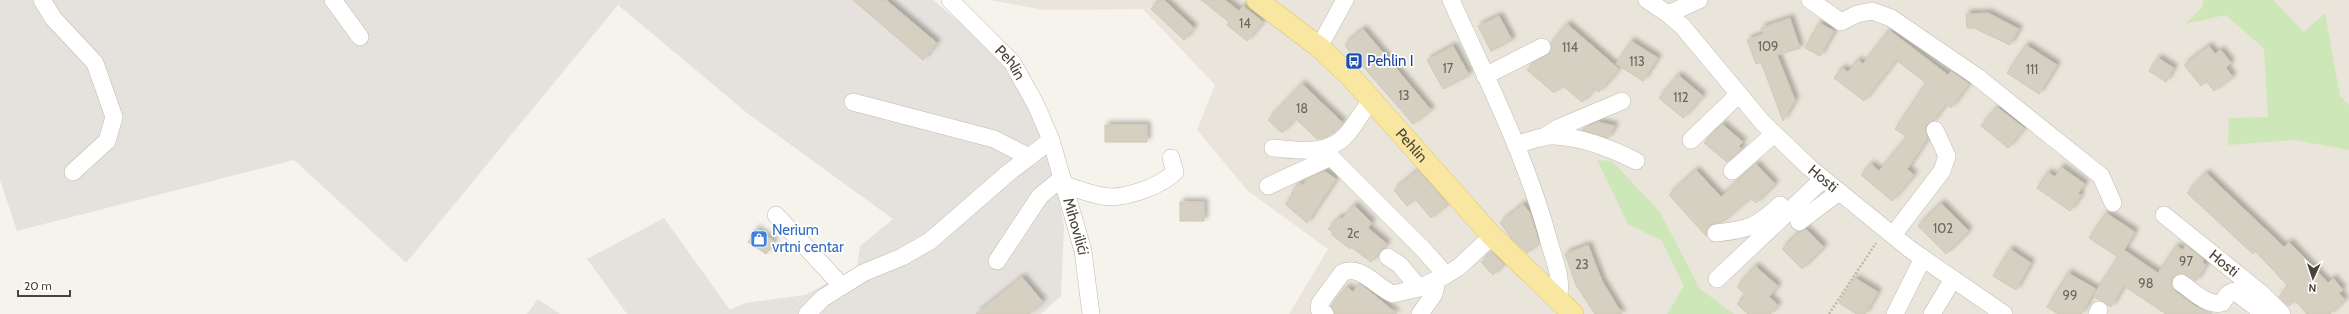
<svg xmlns="http://www.w3.org/2000/svg" width="2349" height="314" viewBox="0 0 2349 314" font-family="Cabin,sans-serif">
  <style>
    .residential { fill: #e9e5da }
    .industrial { fill: #e5e2dd }
    .green { fill: #cee7b8 }
    .building { fill: #d6d0c2; stroke: #d1c8b5; filter: url(#shadow) }
    .lines { fill: none; stroke-linecap: round; stroke-linejoin: round }
    .minor-casing { stroke: #c0bbaf; stroke-width: 18 }
    .major-casing { stroke: #dec471; stroke-width: 22 }
    .path { stroke: #c1b8a1; stroke-width: 2.5; stroke-dasharray: 2 2; stroke-linecap: butt }
    .minor { stroke: #fff; stroke-width: 17 }
    .major { stroke: #f9e6a1; stroke-width: 21 }
    .labels { text-anchor: middle; dominant-baseline: central; stroke-width: 3.5; stroke-linejoin: round; paint-order: stroke }
    .number-label { font-size: 13px; fill: #6c675c }
    .transit-label { font-size: 15px; fill: #164399; stroke: #fff; text-anchor: start }
    .street-label { font-size: 15px; fill: #49443a; stroke: #fff }
    .shop-label { font-size: 15px; fill: #366cbe; stroke: #fff; text-anchor: start }
  </style>
  <defs>
    <filter id="shadow"><feDropShadow dx="3.5" dy="-3.5" stdDeviation="2" flood-color="#0004"/></filter>
  </defs>
  <rect width="100%" height="100%" fill="#f5f3ec"/>
  <path class="residential" d="M989 0H2349V314H1289L1328 249 1248 191 1197 130 1215 85 1143 9 1045 10Z"/>
  <path class="industrial" d="M0 0H933L1004 59 1034 110 1054 168 1064 227 1061 296 1041 314H627L587 259 664 218 730 310 745 303 805 295 857 267 860 246 893 219 747 113 618 5 406 263 294 160 17 231 0 180Z
    M538 299 560 314H527Z"/>
  <path class="green" d="M2204 0H2273L2304 32 2325 13 2340 96 2349 105V150L2294 140 2228 145 2229 118 2268 117 2264 49 2226 15 2185 24 2202 8Z
    M1597 160 1612 161 1660 212 1700 289 1734 314H1667L1684 286 1662 241 1628 224Z"/>
  <path class="building" d="M853 0H886L937 43 923 60Z
    M1160 0H1164L1194 28 1184 40 1151 9Z
    M1201 0H1225L1239 11 1243 6 1263 22 1247 41 1227 25 1229 22Z
    M1988 13 2019 29 2010 45 1974 28H1967L1966 14Z
    M1499 16 1512 40 1491 51 1478 26Z
    M1790 18 1800 48 1777 55 1795 100 1783 121 1761 62 1756 64 1747 40 1763 34 1761 28Z
    M1819 23 1834 31 1820 56 1805 48Z
    M1567 24 1619 69 1599 92 1595 88 1582 102 1562 85 1554 93 1527 70 1534 62 1550 53 1551 43Z
    M1363 29 1431 110 1413 124 1347 48 1345 44Z
    M1889 30 1948 75 1951 71 1969 84 1951 108 1946 104 1934 120 1927 125 1925 129 1928 138 1907 169 1914 175 1892 201 1861 175 1871 164 1879 171 1907 137 1895 129 1926 83 1896 60 1864 101 1834 78 1842 68 1848 72 1858 60 1863 64Z
    M1631 41 1658 58 1643 81 1616 64Z
    M2026 45 2057 65 2039 94 2007 73Z
    M1453 46 1469 75 1443 89 1427 60Z
    M2209 46 2215 54 2221 50 2231 63 2226 68 2233 77 2214 91 2206 81 2201 86 2184 65Z
    M2158 58 2174 68 2166 82 2149 71Z
    M1678 75 1703 96 1683 118 1659 98Z
    M1302 84 1343 123 1327 137 1317 139 1295 118 1282 133 1268 120Z
    M1997 107 2024 128 2008 148 1981 126Z
    M1598 122 1615 126 1608 138 1581 130Z
    M1722 124 1743 142 1739 146 1742 149 1727 162 1704 143Z
    M1105 125H1147V142H1105Z
    M1756 164 1775 184 1756 203 1750 198 1722 222 1710 225 1707 229 1706 236 1669 195 1696 170 1721 197Z
    M2061 167 2085 184 2078 193 2081 195 2070 211 2037 188 2048 172 2055 177Z
    M1418 170 1448 204 1431 218 1415 199 1407 206 1394 190Z
    M1324 171 1336 179 1307 223 1285 204 1294 195 1291 193 1299 184 1303 185 1309 178Z
    M2206 173 2284 247 2289 242 2328 283 2333 278 2343 290 2339 293 2345 300 2330 314H2307L2294 299 2289 306 2284 302 2279 297 2288 286 2255 251 2253 254 2187 193Z
    M1180 202H1204V221H1180Z
    M1941 203 1969 231 1946 254 1918 226Z
    M1523 204 1530 213 1539 243 1527 253 1511 238 1500 223Z
    M1354 205 1372 223 1368 228 1387 244 1371 262 1351 247 1350 249 1331 234 1333 232 1328 229 1340 217 1342 219Z
    M2106 213 2135 232 2124 250 2158 273 2176 246 2183 250 2186 245 2204 260 2202 262 2206 265 2196 281 2182 273 2173 277 2171 282 2175 291 2195 306 2212 314H2166L2124 286 2111 307 2093 296 2118 257 2089 238Z
    M756 229 775 242 766 254 748 242Z
    M1806 229 1824 247 1802 269 1782 249 1799 232Z
    M1588 245 1602 281 1622 314H1595L1576 285 1565 254Z
    M2010 249 2031 263 2016 290 1993 276Z
    M1492 253 1504 264 1493 275 1481 262Z
    M1755 266 1778 286 1769 297 1778 305 1770 314H1748L1737 304 1746 295 1737 287Z
    M2068 273 2096 289 2081 314H2058L2047 307Z
    M1022 277 1043 302 1029 314H976Z
    M1855 278 1878 292 1865 314H1857L1839 303Z
    M1359 284 1362 285 1397 314H1335L1331 306 1347 287 1353 292Z"/>
  <g class="lines">
    <defs>
      <g id="minor">
        <path d="M42 0 53 18 95 63 114 117 107 141 73 172"/>
        <path d="M333 0 360 37"/>
        <path id="s1" d="M950 0 1012 62 1036 105 1051 140 1083 251 1091 314"/>
        <path d="M1451 0C1487 80 1528 160 1550 245 1555 262 1563 281 1558 299"/>
        <path id="s2" d="M1647 0 1668 14 1683 27 1763 123 1810 168 1911 250 2004 314"/>
        <path d="M1810 0 1841 22 1857 14 1872 11 1891 18 1976 76 2101 176 2113 203"/>
        <path d="M1668 14 1699 0"/>
        <path d="M1319 47 1345 0"/>
        <path d="M1485 76 1542 47"/>
        <path d="M853 102 994 139 1029 157"/>
        <path d="M1544 137 1558 128 1622 101"/>
        <path d="M1691 140 1738 95"/>
        <path d="M1516 145C1529 141 1542 135 1555 136 1582 137 1612 149 1636 161"/>
        <path d="M1273 148C1298 150 1328 156 1346 135 1357 123 1359 114 1372 101"/>
        <path d="M1732 171 1774 134"/>
        <path d="M1064 185C1079 189 1096 197 1112 197 1131 196 1161 186 1175 172L1171 158"/>
        <path d="M1268 186 1331 157 1422 248 1446 275 1459 267 1492 236"/>
        <path d="M776 215 842 286"/>
        <path id="s3" d="M2164 215 2261 293 2282 314"/>
        <path d="M1799 222 1839 192"/>
        <path d="M1716 233C1747 230 1757 227 1780 205"/>
        <path d="M1893 235 1942 171 1947 156 1935 130"/>
        <path d="M1388 257 1400 265 1419 288"/>
        <path d="M997 261 1040 196 1062 178"/>
        <path d="M1717 279 1823 179"/>
        <path d="M2181 283C2193 291 2207 306 2222 303L2228 294 2234 291 2265 314"/>
        <path d="M807 314 823 298 863 273 902 257 930 241 1007 174 1051 140"/>
        <path d="M1325 314 1319 309 1320 303 1342 273C1360 263 1377 288 1393 294L1419 288 1446 275"/>
        <path d="M1420 314 1434 294 1437 280"/>
        <path d="M1895 314 1923 258"/>
        <path d="M1932 314 1953 279"/>
        <path d="M2097 314 2099 310"/>
      </g>
      <g id="major">
        <path id="s4" d="M1257 0 1319 47 1351 77 1492 236 1573 314"/>
      </g>
    </defs>
    <use href="#minor" class="minor-casing"/>
    <use href="#major" class="major-casing"/>
    <path class="path" d="M1829 314 1876 243"/>
    <use href="#minor" class="minor"/>
    <use href="#major" class="major"/>
  </g>
  <defs>
    <symbol id="bus-square" viewBox="-11 -11 22 22"><rect x="-9" y="-9" width="18" height="18" rx="4" fill="#1a4fb4" stroke="#fff"/><path d="M-5-6H5V4H4V6H2V4H-2V6H-4V4H-5ZM-3.5-4V0h7V-4ZM-3.5 1.2v1.5H-2V1.2ZM2 1.2v1.5H3.5V1.2Z" fill="#fff"/></symbol>
    <symbol id="shop-square" viewBox="-11 -11 22 22"><rect x="-9" y="-9" width="18" height="18" rx="4" fill="#3f7fe0" stroke="#fff"/><path d="M-5-2.5h2.3a2.7 3.5 0 0 1 5.4 0H5L5.5 6h-11ZM-1.5-2.5h3a1.5 2.3 0 0 0-3 0Z" fill="#fff"/></symbol>
  </defs>
  <g fill-rule="evenodd">
    <use href="#bus-square" x="1344" y="51" width="20" height="20"/>
    <use href="#shop-square" x="749" y="229" width="20" height="20"/>
  </g>
  <g class="labels">
    <g class="number-label">
      <text x="1245" y="23">14</text>
      <text x="1768" y="46">109</text>
      <text x="1570" y="47">114</text>
      <text x="1637" y="61">113</text>
      <text x="1448" y="68">17</text>
      <text x="2032" y="69">111</text>
      <text x="1404" y="95">13</text>
      <text x="1681" y="97">112</text>
      <text x="1302" y="108">18</text>
      <text x="1943" y="228">102</text>
      <text x="1353" y="233">2c</text>
      <text x="2186" y="261">97</text>
      <text x="1582" y="264">23</text>
      <text x="2146" y="283">98</text>
      <text x="2070" y="295">99</text>
    </g>
    <g class="transit-label">
      <text x="1367" y="61">Pehlin I</text>
    </g>
    <g class="street-label">
      <text stroke="none"><textPath href="#s1" startOffset="87">Pehlin</textPath></text>
      <text stroke="none"><textPath href="#s4" startOffset="213">Pehlin</textPath></text>
      <text stroke="none"><textPath href="#s2" startOffset="252">Hosti</textPath></text>
      <text stroke="none"><textPath href="#s1" startOffset="265">Mihovilići</textPath></text>
      <text stroke="none"><textPath href="#s3" startOffset="77">Hosti</textPath></text>
    </g>
    <g class="shop-label">
      <text x="772" y="230">Nerium<tspan x="772" dy="17">vrtni centar</tspan></text>
    </g>
  </g>
  <g transform="translate(2313 278) rotate(183)" stroke="#ffffff" stroke-width="3" paint-order="stroke">
  <path d="M0-3L7 15L0 10L-7 15Z" fill="#49443a"/>
  <text y="-6" font-size="11" font-weight="bold" text-anchor="middle" fill="#49443a">N</text>
  </g>
  <path d="M18 290v6h52v-6" fill="none" stroke="#49443a" stroke-width="2"/>
  <text x="24" y="290" font-size="12" fill="#49443a" stroke="#ffffff" stroke-width="3" paint-order="stroke">20 m</text>
</svg>
